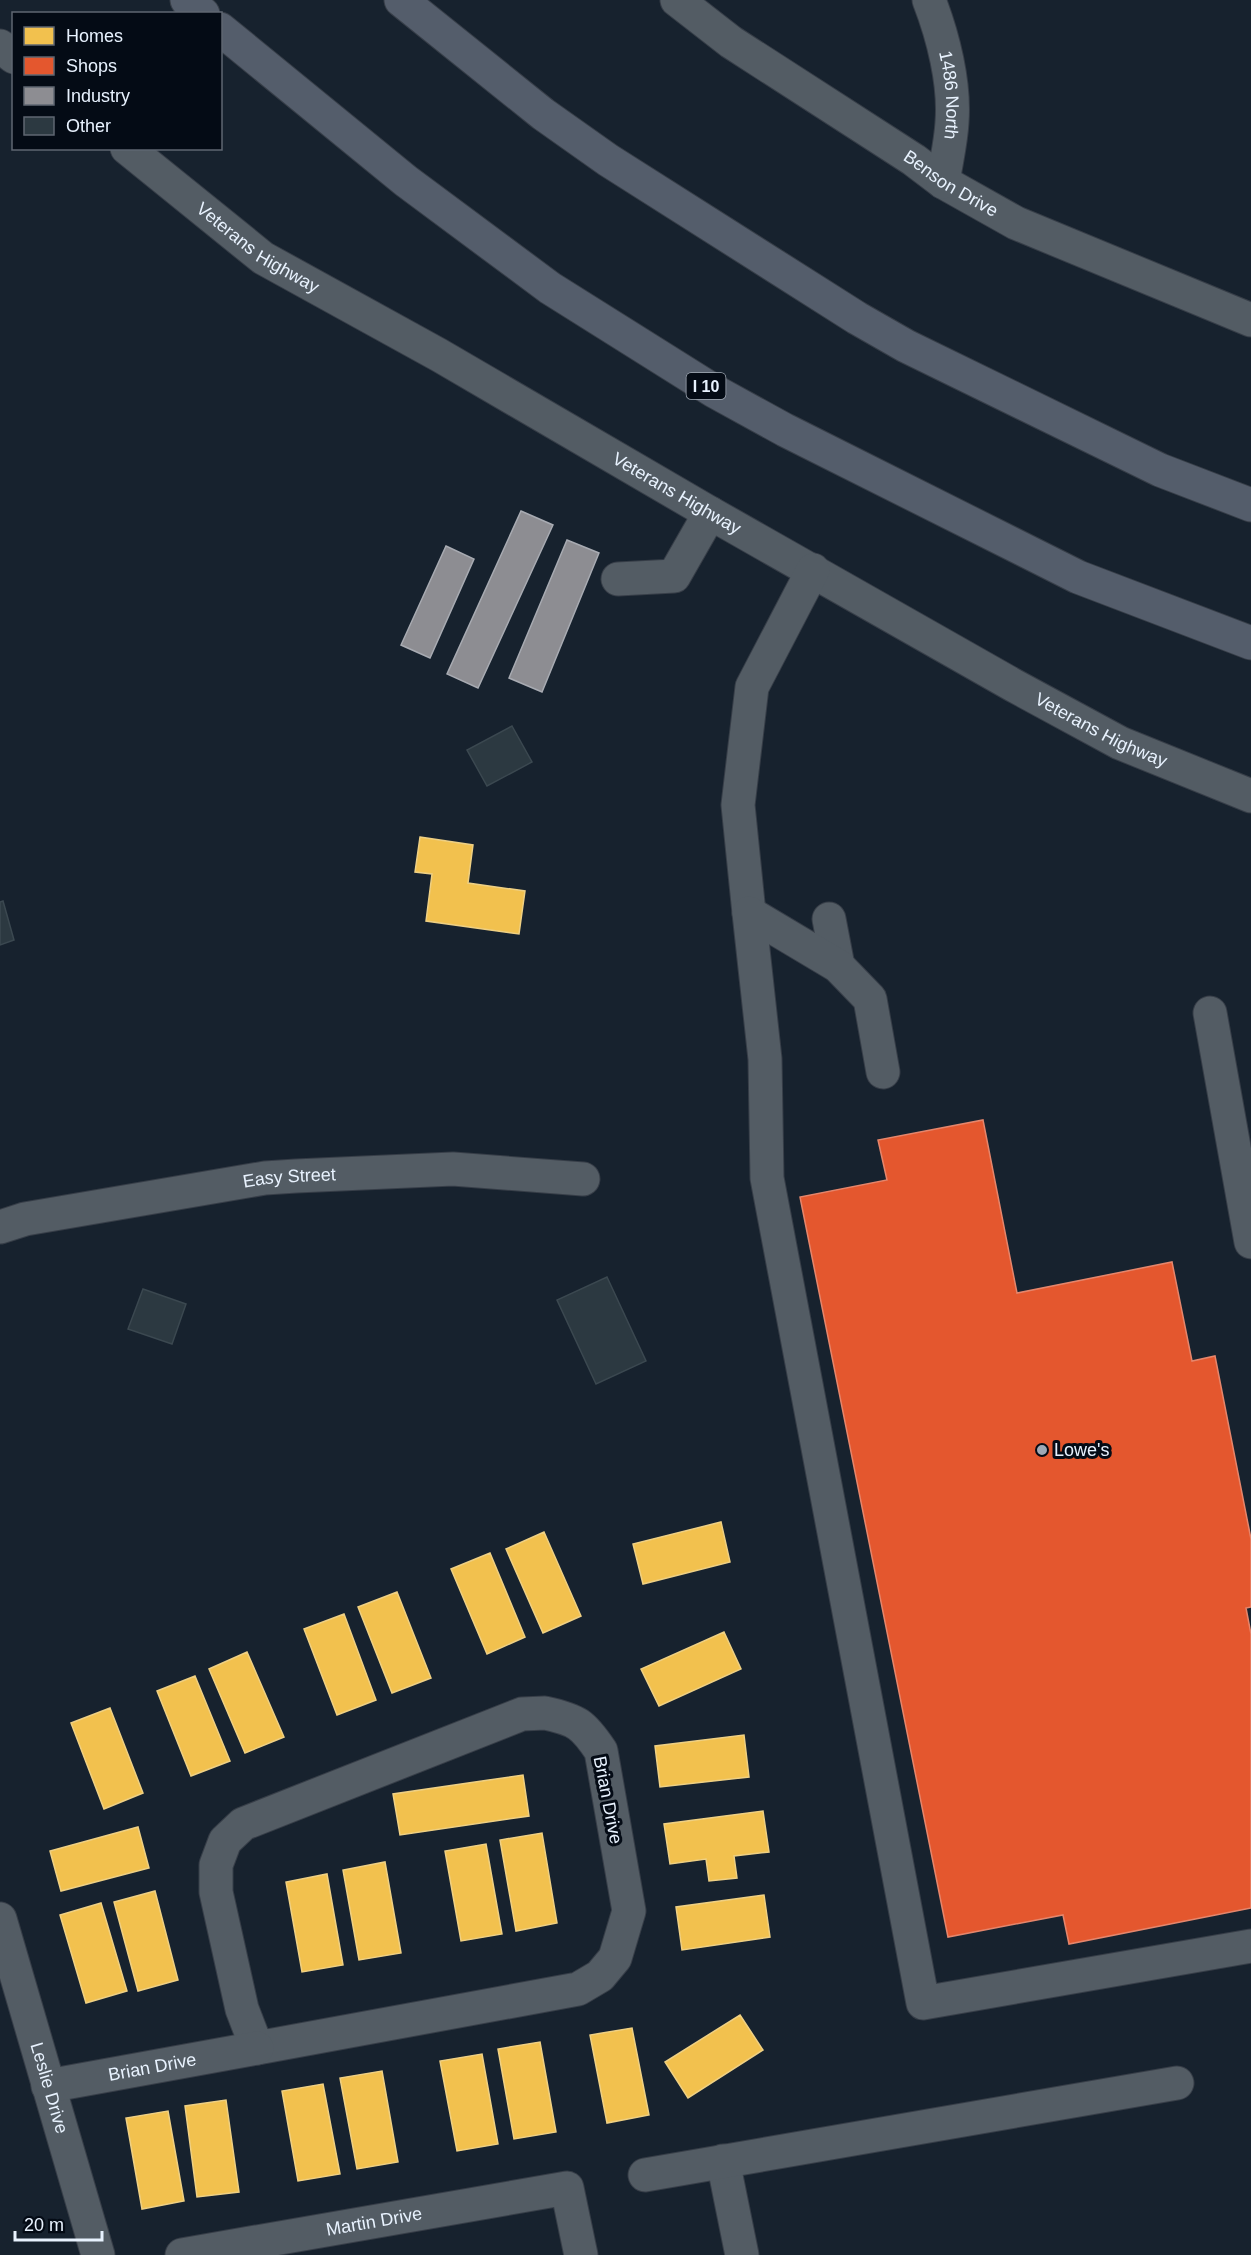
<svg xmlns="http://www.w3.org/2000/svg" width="1251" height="2255" viewBox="0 0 1251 2255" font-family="Arial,sans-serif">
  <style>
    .homes { fill: #f2c14e; stroke: #efd083; stroke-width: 1.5 }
    .shops { fill: #e4572e; stroke: #e5866c; stroke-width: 1.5 }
    .industry { fill: #8d8d92; stroke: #a8abb2; stroke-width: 1.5 }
    .building { fill: #2c3941; stroke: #3b4850; stroke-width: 1.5 }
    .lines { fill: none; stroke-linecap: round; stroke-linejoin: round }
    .minor-casing { stroke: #373e48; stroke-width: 35 }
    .highway-casing { stroke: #373e48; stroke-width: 35 }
    .minor { stroke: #535c64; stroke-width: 33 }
    .highway { stroke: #545d6b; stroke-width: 33 }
    .poi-dot { fill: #9fa9b5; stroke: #040b15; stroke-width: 2 }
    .labels { text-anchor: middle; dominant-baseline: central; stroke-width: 6; stroke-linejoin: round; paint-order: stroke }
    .shield { fill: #040b15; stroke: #a4adb8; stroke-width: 1.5 }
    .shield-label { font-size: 16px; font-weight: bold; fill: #e8f2fe }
    .street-label { font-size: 18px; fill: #e8f2fe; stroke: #040b15 }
    .poi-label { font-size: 18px; fill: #e8f2fe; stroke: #040b15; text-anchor: start }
  </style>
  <rect width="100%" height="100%" fill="#17222e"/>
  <path class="homes" d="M420 837 473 845 468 883 525 891 519 934 426 921 432 874 415 872Z
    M721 1522 730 1562 643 1584 633 1544Z
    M544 1532 581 1616 543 1633 506 1549Z
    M490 1553 525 1637 487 1654 451 1569Z
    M397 1592 431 1678 392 1693 358 1607Z
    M344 1614 376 1700 337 1715 304 1629Z
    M724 1632 741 1669 659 1706 641 1669Z
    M247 1652 284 1737 245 1753 209 1669Z
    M195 1676 230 1761 191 1776 157 1691Z
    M110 1708 143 1793 104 1809 71 1723Z
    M744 1735 749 1777 660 1787 655 1746Z
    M523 1775 529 1816 400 1835 393 1794Z
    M763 1811 769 1852 734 1856 737 1878 709 1881 706 1859 670 1864 664 1824Z
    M138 1827 149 1868 61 1891 50 1851Z
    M542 1833 557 1923 516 1931 500 1840Z
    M486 1844 502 1934 461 1941 445 1851Z
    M385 1862 401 1953 359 1960 343 1870Z
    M327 1874 343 1965 302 1972 286 1882Z
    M155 1891 178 1980 138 1991 114 1902Z
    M764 1895 770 1937 682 1950 676 1907Z
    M101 1903 127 1991 86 2003 60 1915Z
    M740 2015 763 2050 688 2098 665 2062Z
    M632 2028 649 2115 607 2123 590 2035Z
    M540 2042 556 2132 514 2139 498 2049Z
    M482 2054 498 2144 457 2151 440 2061Z
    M382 2071 398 2162 357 2169 340 2078Z
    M323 2084 340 2174 298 2181 282 2091Z
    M226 2100 239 2192 197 2197 185 2106Z
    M168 2111 184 2201 142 2209 126 2118Z"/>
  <path class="shops" d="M983 1120 1017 1293 1172 1262 1192 1361 1215 1356 1251 1539V1607L1246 1608 1251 1634V1908L1069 1944 1063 1915 948 1937 800 1197 887 1180 878 1140Z"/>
  <path class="industry" d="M521 511 553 525 478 688 447 674Z
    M567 540 599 553 542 692 509 678Z
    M446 546 474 559 430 658 401 645Z"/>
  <path class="building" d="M512 726 532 762 487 786 467 750Z
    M3 901 14 940 0 945V902Z
    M607 1277 646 1361 596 1384 557 1300Z
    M143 1289 186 1304 172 1344 128 1329Z"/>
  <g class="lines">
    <defs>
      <g id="minor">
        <path id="s1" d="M677 0 731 42 914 160 943 182 1016 223 1251 320"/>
        <path id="s2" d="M929 0C943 36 955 83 952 122 951 142 946 162 943 182"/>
        <path d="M0 46 14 57"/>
        <path id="s3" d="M127 148 263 258 439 355 710 513 1013 685 1120 743 1251 796"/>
        <path d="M618 579 674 576 710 513"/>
        <path d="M749 913 738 805 752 687 813 570"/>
        <path d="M829 919 838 966"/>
        <path d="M1210 1013 1251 1242"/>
        <path d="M883 1072 870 999 838 966 749 913 765 1059 767 1178 923 2003 1251 1946"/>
        <path id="s4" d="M0 1227 25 1219 265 1178 296 1176 453 1169 583 1179"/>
        <path d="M545 1713C577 1720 583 1724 601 1751L629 1911 615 1958 600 1976 578 1989 257 2048 242 2009 216 1892V1865L225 1841 243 1824 522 1714Z"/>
        <path id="s5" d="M0 1919 98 2255"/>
        <path id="s6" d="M48 2086 257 2048"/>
        <path d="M723 2161 742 2255"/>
        <path d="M645 2175 1177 2083"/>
        <path id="s7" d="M182 2255 567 2188 581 2255"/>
      </g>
      <path id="highway" d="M187 0 203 14
        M401 0 543 114 608 160 857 318 906 346 1160 470 1251 505
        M220 29 406 181 550 288 714 391 785 430 1078 577 1251 643"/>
    </defs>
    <use href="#minor" class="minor-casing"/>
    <use href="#highway" class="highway-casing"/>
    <use href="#minor" class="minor"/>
    <use href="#highway" class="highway"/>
  </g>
  <circle class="poi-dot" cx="1042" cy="1450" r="6"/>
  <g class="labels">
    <rect class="shield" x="686.5" y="373" width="39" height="26" rx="4.5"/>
    <g class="shield-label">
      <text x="706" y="386">I 10</text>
    </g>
    <g class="street-label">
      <text stroke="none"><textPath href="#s2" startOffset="98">1486 North</textPath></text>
      <text stroke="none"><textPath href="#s1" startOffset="330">Benson Drive</textPath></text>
      <text stroke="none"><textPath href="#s3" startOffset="165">Veterans Highway</textPath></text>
      <text stroke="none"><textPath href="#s3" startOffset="651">Veterans Highway</textPath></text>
      <text stroke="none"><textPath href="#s3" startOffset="1137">Veterans Highway</textPath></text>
      <text stroke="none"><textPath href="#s4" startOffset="294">Easy Street</textPath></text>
      <text transform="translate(608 1800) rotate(79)">Brian Drive</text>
      <text stroke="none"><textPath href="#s6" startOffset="106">Brian Drive</textPath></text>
      <text stroke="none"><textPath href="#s5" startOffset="176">Leslie Drive</textPath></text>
      <text stroke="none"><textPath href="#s7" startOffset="195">Martin Drive</textPath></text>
    </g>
    <g class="poi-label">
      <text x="1054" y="1450">Lowe's</text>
    </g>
  </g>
  <rect x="12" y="12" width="210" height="138" fill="#040b15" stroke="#5f6772" stroke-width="1.5"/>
  <rect x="24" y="27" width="30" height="18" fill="#f2c14e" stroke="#5f6772" stroke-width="1.5"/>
  <text x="66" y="42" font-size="18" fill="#e8f2fe">Homes</text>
  <rect x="24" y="57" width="30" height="18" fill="#e4572e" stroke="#5f6772" stroke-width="1.5"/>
  <text x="66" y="72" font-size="18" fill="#e8f2fe">Shops</text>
  <rect x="24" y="87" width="30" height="18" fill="#8d8d92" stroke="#5f6772" stroke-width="1.5"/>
  <text x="66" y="102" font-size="18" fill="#e8f2fe">Industry</text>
  <rect x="24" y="117" width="30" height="18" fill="#2c3941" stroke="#5f6772" stroke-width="1.5"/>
  <text x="66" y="132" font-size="18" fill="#e8f2fe">Other</text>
  <path d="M15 2231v9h87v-9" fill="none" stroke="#e8f2fe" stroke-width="3"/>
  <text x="24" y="2231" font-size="18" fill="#e8f2fe" stroke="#040b15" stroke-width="4.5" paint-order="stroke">20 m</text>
</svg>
